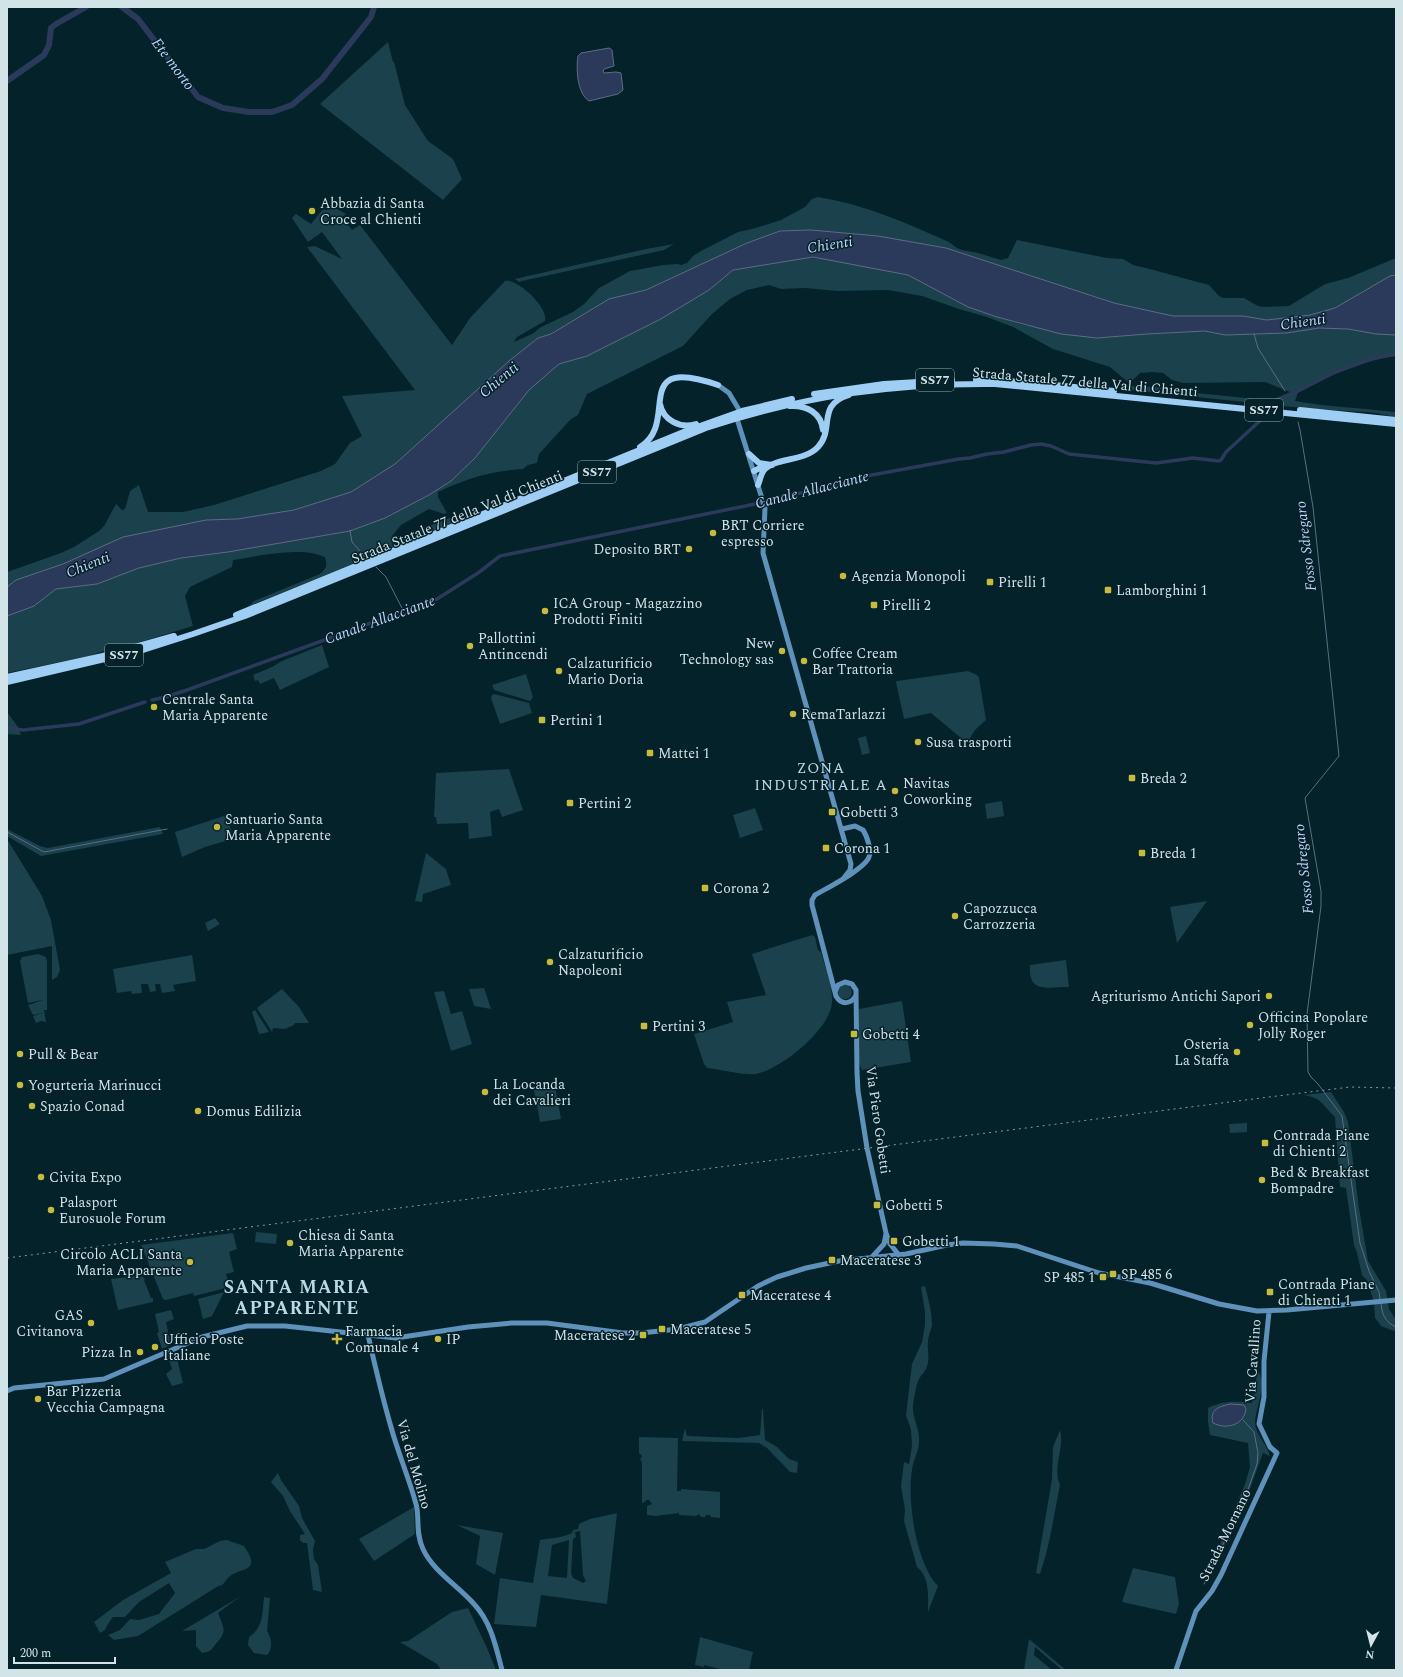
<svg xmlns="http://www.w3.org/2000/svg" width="1403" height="1677" viewBox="0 0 1403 1677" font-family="Spectral,serif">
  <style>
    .green { fill: #1a414c; fill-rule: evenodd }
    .water { fill: #2b3a5b; stroke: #5d6d86 }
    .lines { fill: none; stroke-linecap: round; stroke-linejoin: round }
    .stream { stroke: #5d6d86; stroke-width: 1 }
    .canal { stroke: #2b3a5b; stroke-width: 3.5 }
    .river { stroke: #2b3a5b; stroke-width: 6 }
    .secondary { stroke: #5e92ba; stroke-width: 5 }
    .highway { stroke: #9ecef3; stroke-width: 6 }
    .rail { stroke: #869ca2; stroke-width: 1; stroke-dasharray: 2 4; stroke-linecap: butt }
    .poi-dot { fill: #c7bb3b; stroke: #04222a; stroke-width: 1.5 }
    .labels { text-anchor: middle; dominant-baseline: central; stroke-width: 3; stroke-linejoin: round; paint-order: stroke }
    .shield { fill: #04222a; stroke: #95aab0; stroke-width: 1 }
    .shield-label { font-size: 13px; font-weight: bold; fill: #d3e4e9 }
    .poi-label { font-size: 14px; fill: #d3e4e9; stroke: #04222a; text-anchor: start }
    .street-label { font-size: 14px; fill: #d3e4e9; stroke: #04222a }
    .water-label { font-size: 15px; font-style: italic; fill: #c2d3f8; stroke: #04222a }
    .neighbourhood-label { font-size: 15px; letter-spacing: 1px; fill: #b9dae5; stroke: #04222a }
    .district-label { font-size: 18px; font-weight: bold; letter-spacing: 1px; fill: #b9dae5; stroke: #04222a }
  </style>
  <rect width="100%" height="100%" fill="#04222a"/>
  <path class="green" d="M388 42 393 62H394L405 105 428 141 453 159 462 179 443 200 320 104Z
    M818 197C863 204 907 223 949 242L957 248 962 250 978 253 1001 260 1008 258 1017 240 1107 258 1123 259 1133 265 1146 268 1209 285 1219 296 1223 298H1244L1258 306 1264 307 1289 306 1325 284 1348 278 1396 258V275L1390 276 1335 308 1310 315 1267 320 1243 316H1173L1114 303 946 248 878 236 811 230 780 231 747 243 646 290 609 299 551 334 538 338 509 361 395 464 351 492 294 510 237 519 206 520 63 564 16 580 7 587V572L61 553 74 547 99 531 104 526 116 504 122 510 125 509 130 491 139 485 148 512H183L214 505 321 471 335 464 350 443 362 436 342 396 415 390 307 247 315 246 342 259 322 232 308 242 292 218 296 214 311 224 323 209 327 210 330 205 346 214 342 217 352 230 360 225 452 345 470 318 505 281C517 278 549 308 545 321L517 337 514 342 532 334 541 327 573 312 584 304 599 288 630 271 663 265 678 264 681 265 687 263 693 256 701 251 738 232 752 229 781 220 805 207 812 199Z
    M674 244 664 250 522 281 519 282 515 279 646 249Z
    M813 257 908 275 968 307 997 317 1024 325 1097 338 1147 334 1205 331 1225 335 1287 333 1319 328 1348 329 1376 334 1396 335V356C1360 361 1329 376 1298 392L1295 401C1328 407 1362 408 1396 412V417C1386 416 1376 412 1366 412 1287 408 1209 398 1131 390L1130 386 1172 388 1185 392 1247 398 1267 402 1290 392 1265 382 1183 383 1172 380 1163 373 1152 372 1140 373 1134 379 1128 382 1110 367 1053 349 1013 327 987 317 959 309 922 296 888 290 837 291 805 288 781 289 769 285 747 290 730 299 712 314 683 346 587 394 578 415 571 419 539 454 537 463 528 465 523 469C491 471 467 478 438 492V497L447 513 444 514 429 509 401 525 392 536H403L450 518 454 523 249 606 254 601 320 574C327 568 327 566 325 557 299 546 260 556 233 560L232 567 190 587 185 596 193 626 117 649 107 650 89 656 7 673V616L34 606 56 589 97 584 139 568 181 558 228 552 350 531 385 518 429 495 451 481 475 458 529 390 559 363 587 356 659 320 709 290 733 270Z
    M322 645 329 667 280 690 274 678 260 684 258 680 255 681 253 675 272 667 282 661Z
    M968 671 977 675 979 678 986 720 975 730 967 743 931 713 904 719 896 682 897 681Z
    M526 674 533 697 530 701 494 690 492 685Z
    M494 694 529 703 532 713 500 724 491 698 492 695Z
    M7 712 18 727 21 735 7 734Z
    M866 736 870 753 862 755 858 738Z
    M509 769 523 810 502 817 499 809 490 812 492 836 469 839 468 823 437 824 436 817H434L436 773Z
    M1002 801 1004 816 987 819 985 804Z
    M755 808 763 830 740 838 733 815Z
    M227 815 233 839 205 847 182 857 175 832Z
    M160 827 163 834 41 856 7 836V829L40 846 48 848Z
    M7 839 42 896 51 920 60 970 57 977 52 980V946L7 955Z
    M426 853 446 869 451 885 423 894 422 902 415 901Z
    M1207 901 1177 943 1170 907Z
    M215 918 220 924 208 931 205 923Z
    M812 935 815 937 818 950 821 952C825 967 833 986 832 1002 831 1029 781 1069 756 1074 745 1076 719 1069 707 1068L704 1064 694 1034 733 1022 727 1002 766 995 752 954Z
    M38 954 46 957 47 962V1010H44L46 1022 41 1021 36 1023 33 1016 43 1013 33 1015 28 1005 43 1000 28 1003 20 961 22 957Z
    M192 955 196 981 173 985 175 991 162 993 160 984H155L156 991 150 992 148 984H141L142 993 132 994 131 991 117 993 113 969Z
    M1066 960 1069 987C1047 987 1028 994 1030 965Z
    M838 992a7 7 0 1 1 14 0a7 7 0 1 1-14 0Z
    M484 988 491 1009 474 1006 469 989Z
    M282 989 299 1007 309 1023H295L294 1025 285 1029 273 1028 272 1032 257 1008Z
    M444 991 451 1014 462 1011 472 1044 451 1051 434 992Z
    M902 1001 911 1062 862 1070 859 1063V1009Z
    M255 1010 269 1032 259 1034 252 1012Z
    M555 1086 561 1119 540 1122 534 1090Z
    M1331 1092 1344 1112 1348 1122 1359 1208 1368 1261 1386 1291 1389 1309 1396 1320V1331L1391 1330 1381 1326 1375 1318 1374 1302 1367 1280 1362 1275 1357 1253 1354 1245 1346 1188 1340 1187 1335 1117C1322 1105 1323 1098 1303 1095Z
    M1247 1123V1132L1230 1133 1229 1124Z
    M256 1232 277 1234 276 1244 255 1242Z
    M233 1233 237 1249 229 1252 234 1272 226 1274 230 1287 194 1296 193 1293 166 1300 163 1299 141 1245Z
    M138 1276 143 1277 145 1279 144 1280 151 1298H153V1302L118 1310 111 1279Z
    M925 1286C928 1298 932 1312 932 1325 931 1331 928 1336 928 1342 927 1350 930 1359 927 1366 926 1371 921 1375 919 1379 916 1384 914 1399 913 1405 912 1418 920 1429 919 1441 919 1452 913 1460 912 1470 907 1501 916 1563 938 1586L928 1612C928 1597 930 1577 917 1567L904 1521 905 1510 901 1486 904 1462 909 1464 912 1446 911 1430 906 1415 912 1364 922 1342 925 1325V1312L921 1287Z
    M224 1292 212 1316 203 1319 198 1299Z
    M171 1310 174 1319 166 1322 171 1345 162 1349 157 1333 159 1332 155 1314Z
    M175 1351 183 1383 172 1386 166 1374 172 1369 167 1354Z
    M1259 1372C1267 1387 1256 1406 1255 1422 1255 1434 1267 1444 1270 1456L1263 1453 1244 1505 1212 1572 1205 1581 1210 1562 1220 1544 1245 1484 1250 1467 1248 1443 1210 1435 1208 1422V1408C1222 1401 1236 1401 1252 1403L1257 1375Z
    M762 1408 763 1410 765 1440 777 1447 789 1459 798 1462 797 1473 790 1472 767 1448 759 1443 682 1441 685 1428 687 1436 738 1438 760 1435Z
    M1060 1430C1065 1448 1052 1466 1060 1485 1054 1515 1050 1545 1040 1574L1036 1573 1052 1479 1053 1447Z
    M639 1437 678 1438 677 1491H681V1489L720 1492V1518L711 1517 710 1515H706L705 1517H701L699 1514 696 1516 679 1515V1513L656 1516 647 1515V1506L652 1504 649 1500H646L645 1502 642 1503V1462L640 1460 642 1456 639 1453Z
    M278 1473 281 1480 299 1506 302 1518 315 1541 313 1550 314 1559 318 1565 322 1592 313 1590 307 1543H303L300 1540V1535L305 1534 290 1511 283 1496 271 1482Z
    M414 1507 415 1534 374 1561 359 1539Z
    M617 1513 607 1604 541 1595 536 1627 494 1624 500 1578 533 1583 540 1540C551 1538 561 1538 572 1533L573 1530 578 1529 579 1524 590 1519ZM580 1531 583 1575 586 1581 583 1583 573 1578 571 1573 573 1539 576 1537 575 1532ZM569 1540 567 1578 548 1576 552 1545Z
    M457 1525 503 1533 495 1575 476 1564 480 1536Z
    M227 1540 244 1546C263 1573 240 1567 229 1577 225 1580 225 1584 220 1586V1585L138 1636 114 1640 108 1635 120 1630 130 1619 139 1620 159 1614 175 1593 169 1583 139 1602 125 1617H113L108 1624 105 1630 100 1633 94 1622 123 1600 171 1573 165 1562 196 1549H204L220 1541Z
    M1133 1568 1175 1577 1179 1604 1176 1614 1122 1602Z
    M241 1596 218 1613C225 1631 227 1631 215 1645 211 1651 209 1652 202 1653L196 1646V1630L182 1631Z
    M264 1597 270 1598 267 1631C272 1638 273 1649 267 1655L254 1653 248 1645 249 1637C264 1627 262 1613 264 1597Z
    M468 1608 487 1648 496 1670H441L437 1664 400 1642 408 1641 452 1612Z
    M700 1637 753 1652 749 1670H724L704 1665V1667L695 1665Z
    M1029 1639 1066 1670H1062L1035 1647 1034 1655 1052 1670H1024Z"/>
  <path class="water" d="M609 48 612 50 614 66 604 69 603 72 604 73 616 72 621 73 623 90 618 94 589 101C577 93 576 69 578 56L581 53Z
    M811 230 878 236 946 248 1114 303 1173 316H1243L1267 320 1310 315 1335 308 1390 276 1396 275V335L1376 334 1348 329 1319 328 1287 333 1225 335 1205 331 1147 334 1097 338 1061 334 997 317 968 307 908 275 813 257 733 270 709 290 659 320 587 356 559 364 529 390 475 458 451 481 429 495 385 518 350 531 228 552 181 558 139 568 97 584 56 589 34 606 7 616V587L16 580 63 564 123 537 206 520 237 519 294 510 351 492 395 464 509 361 538 338 551 334 609 299 646 290 747 243 780 231Z
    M1231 1404 1244 1405 1246 1409C1244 1425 1227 1430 1213 1423 1209 1409 1220 1406 1231 1404Z"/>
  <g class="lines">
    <path class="stream" d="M1254 334 1258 348 1285 391
      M1298 422 1300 430 1313 507 1339 756 1305 798 1321 891V906L1307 1014 1308 1072 1311 1077 1318 1084 1342 1116 1360 1243 1369 1271 1379 1292 1380 1299
      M350 530 352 542 366 558
      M376 567 386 577 404 612
      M7 832 44 852 167 829
      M1381 1303C1382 1315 1385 1322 1396 1327
      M1204 1584 1244 1501 1257 1464 1258 1453 1254 1432 1243 1420"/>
    <path class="canal" d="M1271 405 1335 372 1374 358 1396 354
      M152 700 166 697 190 689 437 599 478 573 500 556 760 503 789 495 831 488 861 477 959 459 970 458 987 454 1004 452 1031 445 1041 444 1051 446 1069 454 1156 463 1193 458 1219 461 1221 460 1226 452 1263 418 1265 413
      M7 728 23 730 79 724 145 702"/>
    <path class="river" d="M122 7 138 19 198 97 223 108 249 112H272L292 105 322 79 371 17 374 7
      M7 81 44 55 49 45 51 28 56 24 86 7"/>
    <path class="secondary" d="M718 385 729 393 738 408
      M738 422 765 508 763 553 851 864 850 870 843 879
      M842 829 855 826 863 830C867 836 872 851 869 857 865 869 827 888 815 895L812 900V905L836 996C841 1005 851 1005 856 995
      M835 992 838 985 845 982 852 984 856 990 857 1072 858 1091 867 1148 886 1233 890 1244 899 1255
      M872 1257 884 1244 886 1234
      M368 1335C375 1366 382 1396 391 1427 398 1453 409 1478 416 1504 420 1519 415 1532 423 1549 433 1571 458 1586 474 1604 491 1622 496 1647 502 1670
      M7 1391 14 1388 104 1379 202 1337 247 1326H285L396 1338 468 1327 512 1323H547L623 1333H641L678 1329 705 1322 758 1286 777 1277 806 1268 839 1261 906 1254 947 1245 963 1243 994 1244 1017 1246 1099 1273 1150 1283 1219 1304 1257 1311 1287 1310 1396 1300
      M1176 1670 1196 1611 1212 1591 1221 1575 1277 1453 1270 1447 1259 1424 1264 1397V1361L1269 1312"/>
    <path class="highway" d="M976 380 1024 382 1114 391
      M814 394 884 384 952 380
      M660 404C663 420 680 429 696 424
      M790 406C807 405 821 413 823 430
      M1300 410 1396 420
      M640 447C681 423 628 354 718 385
      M749 454 759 463 772 465
      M754 471 766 465
      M758 485C760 480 761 474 764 470 776 457 804 462 818 447 835 429 816 405 849 395
      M236 615 686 431 742 411 792 399
      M7 677 103 656 174 636
      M7 682 143 650 193 634 245 616 706 428C804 396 891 383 995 384L1396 424"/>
    <path class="rail" d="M7 1258 1261 1098 1350 1087 1396 1088"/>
  </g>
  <g class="poi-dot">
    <circle cx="312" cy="211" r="4"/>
    <circle cx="713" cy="533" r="4"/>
    <circle cx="689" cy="549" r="4"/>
    <circle cx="843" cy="576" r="4"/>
    <rect x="986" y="578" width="8" height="8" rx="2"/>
    <rect x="1104" y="586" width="8" height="8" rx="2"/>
    <rect x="870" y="601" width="8" height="8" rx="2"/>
    <circle cx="545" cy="611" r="4"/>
    <circle cx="470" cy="646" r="4"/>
    <circle cx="782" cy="651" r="4"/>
    <circle cx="804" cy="661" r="4"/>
    <circle cx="559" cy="671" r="4"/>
    <circle cx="154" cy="707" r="4"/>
    <circle cx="793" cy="714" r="4"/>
    <rect x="538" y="716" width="8" height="8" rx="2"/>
    <circle cx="918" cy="742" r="4"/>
    <rect x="646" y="749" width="8" height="8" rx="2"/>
    <rect x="1128" y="774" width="8" height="8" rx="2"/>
    <circle cx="895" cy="791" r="4"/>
    <rect x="566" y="799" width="8" height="8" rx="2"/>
    <rect x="828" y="808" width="8" height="8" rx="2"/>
    <circle cx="217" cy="827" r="4"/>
    <rect x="822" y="844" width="8" height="8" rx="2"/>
    <rect x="1138" y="849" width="8" height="8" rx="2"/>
    <rect x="701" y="884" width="8" height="8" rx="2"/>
    <circle cx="955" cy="916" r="4"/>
    <circle cx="550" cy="962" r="4"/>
    <circle cx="1269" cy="996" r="4"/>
    <circle cx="1250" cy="1025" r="4"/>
    <rect x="640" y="1022" width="8" height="8" rx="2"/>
    <rect x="850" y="1030" width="8" height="8" rx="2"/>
    <circle cx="1237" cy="1052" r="4"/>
    <circle cx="20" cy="1054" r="4"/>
    <circle cx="20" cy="1085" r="4"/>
    <circle cx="485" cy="1092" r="4"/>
    <circle cx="32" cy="1106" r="4"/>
    <circle cx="198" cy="1111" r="4"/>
    <rect x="1261" y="1139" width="8" height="8" rx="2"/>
    <circle cx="41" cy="1177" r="4"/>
    <circle cx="1262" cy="1180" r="4"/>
    <rect x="873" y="1201" width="8" height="8" rx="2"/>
    <circle cx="51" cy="1210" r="4"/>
    <rect x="890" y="1237" width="8" height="8" rx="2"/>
    <circle cx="290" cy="1243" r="4"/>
    <rect x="828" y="1256" width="8" height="8" rx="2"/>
    <circle cx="190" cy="1262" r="4"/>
    <rect x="1109" y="1270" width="8" height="8" rx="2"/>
    <rect x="1099" y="1273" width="8" height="8" rx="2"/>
    <rect x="1266" y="1288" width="8" height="8" rx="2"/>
    <rect x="738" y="1291" width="8" height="8" rx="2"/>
    <circle cx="91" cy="1323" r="4"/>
    <rect x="658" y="1325" width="8" height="8" rx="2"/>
    <rect x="639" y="1331" width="8" height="8" rx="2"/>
    <path d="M335 1333h4v4h4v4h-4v4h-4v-4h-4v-4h4z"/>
    <circle cx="438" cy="1339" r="4"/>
    <circle cx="155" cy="1347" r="4"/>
    <circle cx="140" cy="1352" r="4"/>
    <circle cx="38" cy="1399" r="4"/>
  </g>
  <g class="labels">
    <g class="shield">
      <rect x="916" y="369" width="38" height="22" rx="3"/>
      <rect x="1245" y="399" width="38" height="22" rx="3"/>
      <rect x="578" y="461" width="38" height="22" rx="3"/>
      <rect x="105" y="644" width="38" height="22" rx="3"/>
    </g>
    <g class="shield-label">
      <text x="935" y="380">SS77</text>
      <text x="1264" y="410">SS77</text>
      <text x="597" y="472">SS77</text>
      <text x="124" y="655">SS77</text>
    </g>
    <g class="poi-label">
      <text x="320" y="203">Abbazia di Santa<tspan x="320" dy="16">Croce al Chienti</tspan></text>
      <text x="721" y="525">BRT Corriere<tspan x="721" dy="16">espresso</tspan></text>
      <text x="681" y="549" text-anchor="end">Deposito BRT</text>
      <text x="851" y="576">Agenzia Monopoli</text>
      <text x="998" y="582">Pirelli 1</text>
      <text x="1116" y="590">Lamborghini 1</text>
      <text x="553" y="603">ICA Group - Magazzino<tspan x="553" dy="16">Prodotti Finiti</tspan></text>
      <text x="882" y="605">Pirelli 2</text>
      <text x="478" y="638">Pallottini<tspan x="478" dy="16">Antincendi</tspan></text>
      <text x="774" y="643" text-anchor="end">New<tspan x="774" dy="16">Technology sas</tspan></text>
      <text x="812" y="653">Coffee Cream<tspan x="812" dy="16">Bar Trattoria</tspan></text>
      <text x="567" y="663">Calzaturificio<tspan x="567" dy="16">Mario Doria</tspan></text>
      <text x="162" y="699">Centrale Santa<tspan x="162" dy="16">Maria Apparente</tspan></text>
      <text x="801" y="714">RemaTarlazzi</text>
      <text x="550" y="720">Pertini 1</text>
      <text x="926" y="742">Susa trasporti</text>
      <text x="658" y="753">Mattei 1</text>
      <text x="1140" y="778">Breda 2</text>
      <text x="903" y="783">Navitas<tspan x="903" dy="16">Coworking</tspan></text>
      <text x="578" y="803">Pertini 2</text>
      <text x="840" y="812">Gobetti 3</text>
      <text x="225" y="819">Santuario Santa<tspan x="225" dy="16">Maria Apparente</tspan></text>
      <text x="834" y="848">Corona 1</text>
      <text x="1150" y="853">Breda 1</text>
      <text x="713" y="888">Corona 2</text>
      <text x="963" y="908">Capozzucca<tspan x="963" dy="16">Carrozzeria</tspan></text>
      <text x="558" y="954">Calzaturificio<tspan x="558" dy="16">Napoleoni</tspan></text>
      <text x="1261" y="996" text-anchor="end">Agriturismo Antichi Sapori</text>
      <text x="1258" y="1017">Officina Popolare<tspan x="1258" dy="16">Jolly Roger</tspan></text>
      <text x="652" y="1026">Pertini 3</text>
      <text x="862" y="1034">Gobetti 4</text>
      <text x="1229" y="1044" text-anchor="end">Osteria<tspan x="1229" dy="16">La Staffa</tspan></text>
      <text x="28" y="1054">Pull &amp; Bear</text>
      <text x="493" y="1084">La Locanda<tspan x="493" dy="16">dei Cavalieri</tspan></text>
      <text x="28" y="1085">Yogurteria Marinucci</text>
      <text x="40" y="1106">Spazio Conad</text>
      <text x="206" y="1111">Domus Edilizia</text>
      <text x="1273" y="1135">Contrada Piane<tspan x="1273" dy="16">di Chienti 2</tspan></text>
      <text x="1270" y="1172">Bed &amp; Breakfast<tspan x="1270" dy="16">Bompadre</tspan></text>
      <text x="49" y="1177">Civita Expo</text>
      <text x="59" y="1202">Palasport<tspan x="59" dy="16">Eurosuole Forum</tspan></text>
      <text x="885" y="1205">Gobetti 5</text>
      <text x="298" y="1235">Chiesa di Santa<tspan x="298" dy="16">Maria Apparente</tspan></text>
      <text x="902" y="1241">Gobetti 1</text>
      <text x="182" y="1254" text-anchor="end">Circolo ACLI Santa<tspan x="182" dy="16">Maria Apparente</tspan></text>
      <text x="840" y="1260">Maceratese 3</text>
      <text x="1121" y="1274">SP 485 6</text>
      <text x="1095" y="1277" text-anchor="end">SP 485 1</text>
      <text x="1278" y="1284">Contrada Piane<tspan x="1278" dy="16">di Chienti 1</tspan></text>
      <text x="750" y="1295">Maceratese 4</text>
      <text x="83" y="1315" text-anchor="end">GAS<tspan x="83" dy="16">Civitanova</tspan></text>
      <text x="670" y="1329">Maceratese 5</text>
      <text x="345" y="1331">Farmacia<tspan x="345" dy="16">Comunale 4</tspan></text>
      <text x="635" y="1335" text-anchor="end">Maceratese 2</text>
      <text x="163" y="1339">Ufficio Poste<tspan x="163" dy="16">Italiane</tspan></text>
      <text x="446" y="1339">IP</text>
      <text x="132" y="1352" text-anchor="end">Pizza In</text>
      <text x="46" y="1391">Bar Pizzeria<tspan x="46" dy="16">Vecchia Campagna</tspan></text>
    </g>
    <g class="street-label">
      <text transform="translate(1085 382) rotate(5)">Strada Statale 77 della Val di Chienti</text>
      <text transform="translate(457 517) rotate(-22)">Strada Statale 77 della Val di Chienti</text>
      <text transform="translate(878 1120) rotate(82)">Via Piero Gobetti</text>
      <text transform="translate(1253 1361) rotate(-86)">Via Cavallino</text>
      <text transform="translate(414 1464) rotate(74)">Via del Molino</text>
      <text transform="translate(1225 1535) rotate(-64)">Strada Mornano</text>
    </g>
    <g class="water-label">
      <text transform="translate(173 64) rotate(53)">Ete morto</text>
      <text transform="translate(830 245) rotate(-9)">Chienti</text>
      <text transform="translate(1303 322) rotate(-8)">Chienti</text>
      <text transform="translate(499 380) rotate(-40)">Chienti</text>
      <text transform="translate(812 490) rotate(-14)">Canale Allacciante</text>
      <text transform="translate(1306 546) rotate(-97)">Fosso Sdregaro</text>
      <text transform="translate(88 565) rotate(-22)">Chienti</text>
      <text transform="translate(380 620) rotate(-20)">Canale Allacciante</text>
      <text transform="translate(1304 869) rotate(-96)">Fosso Sdregaro</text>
    </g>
    <g class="neighbourhood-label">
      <text x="821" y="768">ZONA<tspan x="821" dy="17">INDUSTRIALE A</tspan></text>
    </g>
    <g class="district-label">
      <text x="297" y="1287">SANTA MARIA<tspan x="297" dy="21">APPARENTE</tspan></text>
    </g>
  </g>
  <rect width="1403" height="1677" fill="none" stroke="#d3e4e9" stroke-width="16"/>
  <g transform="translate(1371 1645) rotate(187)" stroke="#04222a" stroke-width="3" paint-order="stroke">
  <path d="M0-3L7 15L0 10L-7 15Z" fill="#d3e4e9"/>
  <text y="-6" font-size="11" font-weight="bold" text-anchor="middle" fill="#d3e4e9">N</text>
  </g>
  <path d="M14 1657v6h101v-6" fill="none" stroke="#d3e4e9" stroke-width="2"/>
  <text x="20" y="1657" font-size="12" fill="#d3e4e9" stroke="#04222a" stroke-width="3" paint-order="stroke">200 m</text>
</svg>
